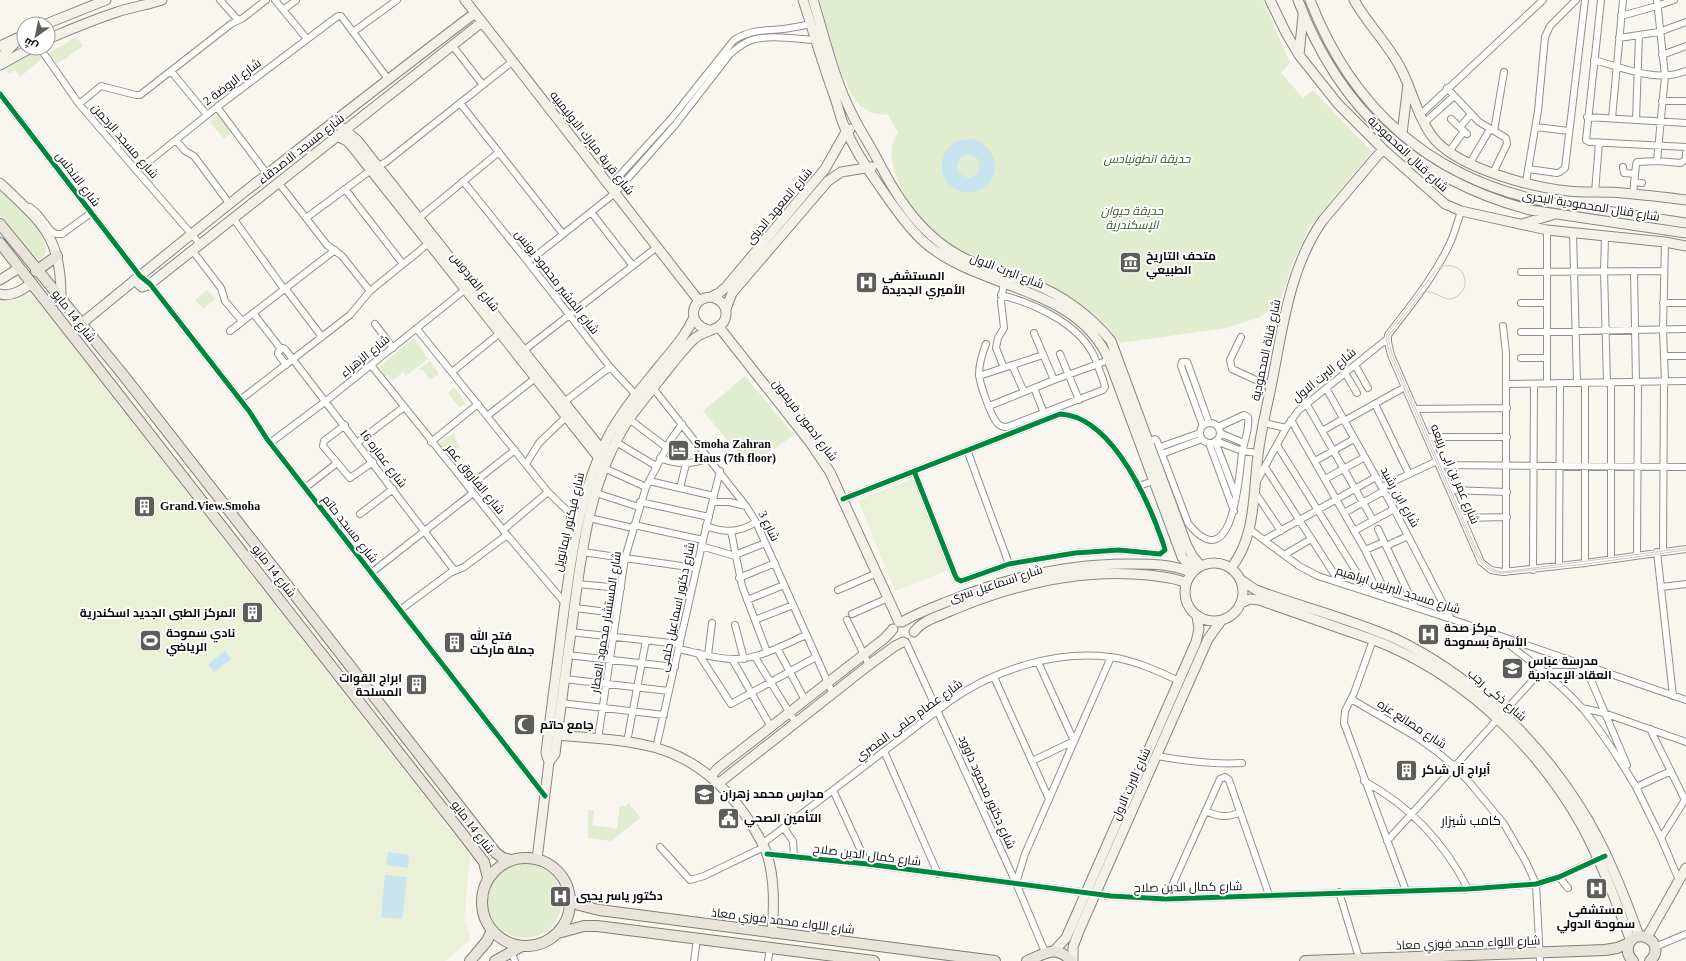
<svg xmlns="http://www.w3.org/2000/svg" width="1686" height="961" viewBox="0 0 1686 961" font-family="'Times New Roman',Cairo,serif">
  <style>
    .green { fill: #e2ecd0 }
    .pitch { fill: #ebf0d9 }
    .water { fill: #c8e4ef; fill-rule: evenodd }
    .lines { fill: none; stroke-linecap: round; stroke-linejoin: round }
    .street-casing { stroke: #91908d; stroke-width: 8 }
    .secondary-casing { stroke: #888783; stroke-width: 11 }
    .primary-casing { stroke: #7e7e7a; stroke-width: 12 }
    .street { stroke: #fefefc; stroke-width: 6 }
    .secondary { stroke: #f3f1e8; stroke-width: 9 }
    .primary { stroke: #e9e4d9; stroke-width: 10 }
    .tram { stroke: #d3c5c5; stroke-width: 1 }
    .cycleway-casing { stroke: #fff; stroke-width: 8 }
    .cycleway { stroke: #00873e; stroke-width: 5 }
    .labels { text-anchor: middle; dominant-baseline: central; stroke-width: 4; stroke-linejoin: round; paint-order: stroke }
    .street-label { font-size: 12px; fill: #0a0a0a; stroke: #fff }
    .park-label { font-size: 12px; font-style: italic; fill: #315a22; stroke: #fff }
    .poi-label { font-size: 12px; font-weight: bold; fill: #0a0a0a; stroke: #fff; text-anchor: start }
    .neighbourhood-label { font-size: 13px; fill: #0a0a0a; stroke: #fff }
  </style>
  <rect width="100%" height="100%" fill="#f8f6ee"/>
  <path class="green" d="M819 0H1263L1290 63 1281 73 1303 98 1313 90 1372 152 1309 228 1293 262 1280 302 1274 307 1260 317 1226 328 1120 343C1102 317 1073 298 1045 283 1024 271 999 267 977 258 940 244 906 212 895 173 891 159 889 145 898 133L888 115C878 114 869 113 862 107 843 93 827 25 819 0Z
    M76 37 83 46 57 64 49 53Z
    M35 50 43 58 20 77 15 70 9 74 4 68Z
    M219 114 232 132 224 139 210 122Z
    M0 187C12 199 61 242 41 259L34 258 21 245 0 215Z
    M207 290 215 299 203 309 195 300Z
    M414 338 428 359 406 376 403 372 393 380 388 375 384 377 380 366Z
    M430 361 439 374 430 380 423 370 418 369Z
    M745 376 794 435 749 466 703 411Z
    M454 387 466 404 459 407 448 393Z
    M455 432V438L460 447 450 456 439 443Z
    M629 803 640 818 611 841 588 838V810H594L592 825 617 829 620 806H626Z
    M488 901a37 37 0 1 1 74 0a37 37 0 1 1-74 0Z"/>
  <path class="pitch" d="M32 294 470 856 464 920 471 939 445 961H0V298Z
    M914 478 951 569 895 591 858 500Z"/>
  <path class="water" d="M972 139C990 144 1002 163 991 180 987 187 979 192 971 192 933 195 931 137 972 139ZM969 154 977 158 980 166 976 175 968 178 960 174 957 166 960 158Z
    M225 651 231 659 214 672 208 664Z
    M388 852 409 855 408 868 386 865Z
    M385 875 407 877 402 919 381 917Z"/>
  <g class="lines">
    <defs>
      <path id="street" d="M220 0 238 20
        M275 0 307 39
        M1601 0 1586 140 1589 142 1686 147
        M283 10 296 0
        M1621 16 1657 6 1674 0
        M353 32 397 0
        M1619 38 1659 32 1686 22
        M452 45 483 85
        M40 48 79 104 200 244
        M1662 55 1686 46
        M1594 60C1624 68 1656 83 1686 71
        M171 71 207 115
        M1447 88 1479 122 1506 138 1507 144 1493 173
        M0 94 140 276 150 284 249 411 267 439 545 796
        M1662 101H1686
        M460 103 563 234
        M79 104 101 86 136 95H140L231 24 243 18 266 0
        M217 107 267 174
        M1421 114 1543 0
        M1587 117 1686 123
        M1612 118 1623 0
        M1451 119 1467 134
        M1636 120 1639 35
        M1424 123 1454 96
        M1460 127 1471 114
        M1536 127 1569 131
        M1494 131 1504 72
        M176 140 185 151 194 156 229 203
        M1449 152 1464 131
        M1657 161 1665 76 1657 0
        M1470 163 1490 129
        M1623 167 1624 173 1635 174
        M1528 169 1557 173 1560 172 1565 168 1585 0
        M137 171 217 107 338 16H341L388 79
        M463 181 528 262 610 367 636 395
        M278 182 327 245 342 256 370 291
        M1526 182 1538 111 1545 37 1550 26 1576 0
        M1634 182 1642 183
        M610 186 671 119 734 40C752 29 763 31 783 29 792 28 801 26 811 24
        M345 189 403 264
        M1595 192 1599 143
        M1633 194 1636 165 1637 162 1657 161 1681 163 1686 159V153
        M30 207 38 214 51 231 56 234H62L91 213
        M1461 211C1458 221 1455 231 1451 241 1435 276 1411 305 1388 335V342L1391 355 1481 562 1491 570 1503 572 1585 563 1686 549
        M591 212 633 266
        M233 218 284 289
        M306 218 371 170 386 162 513 61
        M419 218 499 152
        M1547 230V384
        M1573 233 1577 383
        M1605 237 1604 271 1607 383
        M1665 242 1663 330 1665 381
        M192 250 221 288 225 301 242 321
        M528 262 615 193 675 125 730 54C736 49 742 44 749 41 766 34 797 39 816 40
        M1634 271 1636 383
        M1521 272 1663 271
        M1004 283 1001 301 1004 328 998 338 996 348 1004 368
        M285 288 322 337
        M1521 303H1546
        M1663 303H1686
        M253 313 281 349
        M375 324 393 348
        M1503 326 1506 353V572
        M417 329 548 492 579 522
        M230 331 335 250
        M1521 332 1686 329
        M1034 333 1054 380
        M1241 337 1230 360 1232 369 1271 387
        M986 344C982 354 979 364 979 375 980 384 991 417 998 424 1001 427 1004 427 1007 427L1103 390 1105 387C1104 381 1101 375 1099 369 1097 363 1095 357 1092 352 1075 322 1033 303 1001 295
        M523 351 657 247
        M1060 354 1079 400
        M1664 356H1686
        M1521 358H1547
        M286 365 278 354V352L283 348 285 349 454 570
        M371 365 507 535 565 603
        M1012 365 1024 392
        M1355 365 1368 388
        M452 372 500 333
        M1345 373 1357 393
        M979 376 1043 355
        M1585 383V563
        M1507 384 1686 381
        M653 388 746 506 756 522 833 694
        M1034 388 1044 413
        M1326 388 1394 509 1451 619
        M240 400 350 315 370 291 429 243
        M564 402 610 367
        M1306 403 1373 520
        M1375 404 1409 474
        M989 406 1054 380 1109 360
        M1415 409 1507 408
        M487 416 538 376
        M629 419 666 447
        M1291 420 1365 550 1389 599
        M1344 421 1405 387
        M1264 423 1286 428
        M1200 433a10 10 0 1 1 20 0a10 10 0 1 1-20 0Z
        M345 425 324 441 323 446 350 478 373 462
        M1203 426 1181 366 1182 362H1187L1188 364 1209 423
        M1322 431 1343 419
        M1220 433 1244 443
        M1427 437H1507
        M1215 441 1236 496
        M1216 441 1242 451 1258 453
        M358 442 404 407
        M431 442 478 404
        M616 442 656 466
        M1148 442 1155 439 1157 441 1188 523C1233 580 1239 477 1242 453 1244 442 1250 428 1248 417L1244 415 1218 427
        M270 443 326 401 467 288
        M1209 443 1234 511
        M1277 445 1369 592
        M1160 447 1200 433
        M967 450 1009 564
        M1162 454 1202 439
        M660 458C677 465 692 465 709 458
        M1315 461 1354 439
        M526 464 539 443 566 417
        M1439 465 1686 467
        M1265 467 1340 583
        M604 468 646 487
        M1325 479 1365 457
        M649 481 714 496
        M1257 481 1286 428 1298 411 1387 339
        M1138 486 1154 481
        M468 487 515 450
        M1382 487 1437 461
        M305 488 337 463
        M680 488 686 464
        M1450 490 1507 492
        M1254 491 1281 531
        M596 493 639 507
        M843 499 1060 414C1107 416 1141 486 1156 524 1159 533 1163 541 1165 550L1160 554 1119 550 1075 553 1009 564 961 581 957 579 955 575 914 471
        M640 502 709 517
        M713 502H730L746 506
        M1344 513 1384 491
        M360 514 393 489
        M589 518 633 528
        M1462 518 1507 517
        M634 525 703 540
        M706 526C724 533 739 533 756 522
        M1249 529 1299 566 1318 576 1451 619 1686 700
        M1378 529 1415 607
        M503 530 548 492
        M731 531 742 586 767 652
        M1354 531 1394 509
        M1264 540 1376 477
        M701 546 735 556
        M1386 546 1408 536
        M1365 550 1384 542
        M582 552 696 568
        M1657 552 1673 696
        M1663 552 1664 381
        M735 555 765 543
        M1284 555 1311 539
        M1637 555 1638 383
        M1611 559V383
        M1559 566 1560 383
        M1533 570 1534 384
        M371 573 473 493
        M739 578 775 563
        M577 584 621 588
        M1661 587 1686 584
        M838 590 877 573
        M747 600 784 585
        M574 608 617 613
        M400 610 450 573 464 567 507 535
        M852 614 888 598
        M755 620 793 605
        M847 620 869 665
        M735 625 744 659
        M570 632 680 644
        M1502 639C1530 661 1559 682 1583 709 1603 733 1620 760 1636 787L1671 771
        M1373 640 1354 693 1345 711 1344 723 1406 891
        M906 642 1016 883 1045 952
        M777 648 805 700
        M679 649C697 653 716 659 734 659 759 659 784 645 806 635
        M698 653 731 704 816 657
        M567 655 675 667
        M708 655 712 623
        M755 657 796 723
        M732 659 771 727
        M1585 666 1627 765
        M1546 672H1587
        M994 677 1049 799
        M564 679 669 691
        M1351 699 1418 738 1436 751 1454 766 1470 783 1504 824 1526 862 1536 884 1540 961
        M561 703 664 715
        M1582 708 1604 713 1686 742
        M1650 729 1685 800
        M598 739 625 558 646 487 670 441 682 424
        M627 742 646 640
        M656 748 703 540 720 471
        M884 751 938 874
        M1157 756C1185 761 1213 765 1242 763
        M1032 761 1074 741 1038 662
        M1364 781C1410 806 1444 842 1468 889
        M1634 783 1661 838 1679 880
        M833 790 867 864
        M1206 811C1218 817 1228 818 1240 812
        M784 828 793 841 794 857
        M1661 838 1686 798
        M1387 841 1542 670
        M762 844 950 701C994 670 1056 650 1110 657 1134 660 1158 671 1179 681
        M660 847 690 880 704 876 764 847
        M767 854 867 864 1111 896 1166 899 1468 889 1536 884 1559 877 1600 858
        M1559 877 1568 888
        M1016 883 1025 854 1111 657
        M1339 892 1360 961
        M1166 899 1220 779 1225 777 1229 780 1269 895
        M1655 947 1686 934
        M511 951 515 961
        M694 961 697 939
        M768 961 770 948"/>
      <path id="secondary" d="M465 0 699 301
        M803 0C814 33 823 66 835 98 839 109 841 122 847 132 857 154 871 174 885 194 896 210 908 227 923 241 978 291 1076 284 1109 360L1182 557 1193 571
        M813 0C825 38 834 79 852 114 859 129 868 142 876 157 897 198 922 238 966 259 986 269 1009 275 1031 283 1061 294 1091 316 1111 341L1187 546 1193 557 1201 566
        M1270 0 1286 33 1299 55 1338 104 1383 149 1445 204 1461 211 1547 230 1665 242 1686 246
        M1298 0C1339 110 1417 180 1530 210L1686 233
        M1310 0C1352 109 1431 179 1547 202L1686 223
        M1354 0C1367 23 1386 42 1399 65 1412 88 1418 121 1436 141 1463 169 1530 187 1568 191 1586 193 1604 191 1623 193 1644 195 1665 197 1686 200
        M46 24 106 0
        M48 39C71 29 93 20 117 12 132 7 147 5 162 0
        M0 46 17 38
        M1299 55 1303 15
        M0 58 24 34
        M0 65 31 48
        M341 127 357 140 602 450
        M333 134 347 141 351 145 599 458
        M1402 134 1408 84
        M0 183C43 224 62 237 61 300
        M1522 224 1552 215
        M0 280 19 268
        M135 280 142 287 150 284 482 22
        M0 294C12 297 22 290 32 283
        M711 297 719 293 726 287 825 169 846 132 850 129
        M726 309 732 293 828 181 841 172 872 167
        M81 324C210 218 342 114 475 13
        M719 327 809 441 830 472 899 622
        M1185 592a29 29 0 1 1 58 0a29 29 0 1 1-58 0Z
        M1231 568C1256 537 1253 493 1258 455 1261 429 1268 403 1273 377 1283 324 1291 265 1323 220L1383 149
        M1241 580 1256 590C1302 607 1351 619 1396 639 1471 675 1536 737 1580 807 1605 846 1623 892 1639 936
        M1241 603 1250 599 1259 600C1287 610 1314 619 1342 629 1359 635 1377 640 1393 648 1472 684 1540 751 1582 826 1602 863 1616 902 1631 941
        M902 622C917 613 934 607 949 601 1009 577 1068 563 1133 564 1153 564 1173 564 1192 573
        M914 632C922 620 940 616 953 610 1015 584 1080 568 1148 575 1161 577 1174 577 1186 583
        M557 735C590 738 625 739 657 748 697 760 727 787 750 822 756 832 763 843 767 854 775 880 774 907 772 933
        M549 762 555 754C560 711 566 668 572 625 581 554 589 480 629 419 643 400 658 382 672 364 679 356 686 346 694 339 703 330 721 331 725 319 729 307 721 299 711 297 689 298 687 325 709 330
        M711 776 718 768 885 638 893 629
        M719 783 869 665 895 646 903 642
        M537 859 549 762 546 753C551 710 557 668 562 626 570 564 578 498 606 441 620 412 641 389 661 364 673 349 686 336 694 317
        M1647 937 1686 868
        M1054 951 1066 938 1196 642 1199 629 1197 616
        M1073 961V947L1079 931 1208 639 1221 621"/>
      <path id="primary" d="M0 224 124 376 496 853 503 858 511 860
        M0 243 465 837 484 862 488 878
        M36 271 57 256
        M482 902a44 44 0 1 1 88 0a44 44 0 1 1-88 0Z
        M570 899 579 905 599 910 995 961
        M558 933 584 926H597L874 961
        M470 961 487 941 492 930
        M495 961 522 946
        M1027 961C1043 955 1056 943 1071 961
        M1305 961 1605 950 1617 948 1629 943
        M1633 961C1629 957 1627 953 1628 947 1633 924 1669 942 1650 961"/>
    </defs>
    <use href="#street" class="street-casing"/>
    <use href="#secondary" class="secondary-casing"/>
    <use href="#primary" class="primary-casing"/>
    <use href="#street" class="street"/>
    <use href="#secondary" class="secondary"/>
    <use href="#primary" class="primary"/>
    <path class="tram" d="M1686 548 1503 572C1491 571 1484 564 1478 554L1392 354 1388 338 1390 334 1422 293C1436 287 1445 307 1459 295 1463 291 1466 286 1465 281 1464 266 1448 262 1437 269L1387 334 1386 339 1390 355 1477 556C1483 566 1491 573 1503 573L1585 564 1686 550"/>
    <defs>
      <path id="cycleway" d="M0 94 140 276 150 284 249 411 267 439 545 796
        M843 499 1060 414C1107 416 1141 486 1156 524 1159 533 1163 541 1165 550L1160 554 1119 550 1075 553 1009 564 961 581 957 579 955 575 914 471
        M767 854 867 864 1111 896 1166 899 1468 889 1536 884 1559 877 1605 856"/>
    </defs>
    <use href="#cycleway" class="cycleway-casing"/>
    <use href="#cycleway" class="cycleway"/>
  </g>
  <defs>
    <symbol id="museum-square" viewBox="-11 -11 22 22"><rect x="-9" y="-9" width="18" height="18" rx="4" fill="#5d5d5a" stroke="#fff"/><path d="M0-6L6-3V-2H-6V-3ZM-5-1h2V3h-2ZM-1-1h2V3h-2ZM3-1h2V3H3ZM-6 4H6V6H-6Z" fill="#fff"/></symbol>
    <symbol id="hospital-square" viewBox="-11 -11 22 22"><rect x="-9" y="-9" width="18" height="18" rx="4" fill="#5d5d5a" stroke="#fff"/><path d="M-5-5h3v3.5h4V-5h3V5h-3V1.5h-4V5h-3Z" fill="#fff"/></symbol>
    <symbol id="hotel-square" viewBox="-11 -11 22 22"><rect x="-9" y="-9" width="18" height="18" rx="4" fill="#5d5d5a" stroke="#fff"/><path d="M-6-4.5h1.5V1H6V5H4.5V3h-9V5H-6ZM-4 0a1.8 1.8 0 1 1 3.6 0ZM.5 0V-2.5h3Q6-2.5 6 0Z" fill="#fff"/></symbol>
    <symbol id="building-square" viewBox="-11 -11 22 22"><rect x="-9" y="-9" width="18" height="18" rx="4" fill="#5d5d5a" stroke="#fff"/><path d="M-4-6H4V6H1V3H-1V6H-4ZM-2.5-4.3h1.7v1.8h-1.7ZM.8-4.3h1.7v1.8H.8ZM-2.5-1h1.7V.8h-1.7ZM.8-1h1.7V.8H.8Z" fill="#fff"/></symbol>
    <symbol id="stadium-square" viewBox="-11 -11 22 22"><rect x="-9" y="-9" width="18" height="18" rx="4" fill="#5d5d5a" stroke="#fff"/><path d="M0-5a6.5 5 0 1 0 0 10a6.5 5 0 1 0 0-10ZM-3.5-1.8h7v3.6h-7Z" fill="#fff"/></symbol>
    <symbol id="school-square" viewBox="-11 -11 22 22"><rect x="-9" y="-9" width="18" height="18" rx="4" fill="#5d5d5a" stroke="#fff"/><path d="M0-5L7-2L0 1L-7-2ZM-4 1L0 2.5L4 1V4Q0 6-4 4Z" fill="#fff"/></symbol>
    <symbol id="mosque-square" viewBox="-11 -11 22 22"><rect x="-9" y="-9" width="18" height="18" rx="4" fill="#5d5d5a" stroke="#fff"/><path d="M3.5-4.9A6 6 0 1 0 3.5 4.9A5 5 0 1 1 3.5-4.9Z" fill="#fff"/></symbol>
    <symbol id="civic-square" viewBox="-11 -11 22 22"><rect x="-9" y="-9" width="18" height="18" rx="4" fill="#5d5d5a" stroke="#fff"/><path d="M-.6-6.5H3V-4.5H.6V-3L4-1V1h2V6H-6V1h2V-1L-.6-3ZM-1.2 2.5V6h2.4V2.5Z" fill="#fff"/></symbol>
  </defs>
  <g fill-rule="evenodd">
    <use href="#museum-square" x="1118" y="250" width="25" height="25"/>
    <use href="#hospital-square" x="854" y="270" width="25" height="25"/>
    <use href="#hotel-square" x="666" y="438" width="25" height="25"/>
    <use href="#building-square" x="132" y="494" width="25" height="25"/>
    <use href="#building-square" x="240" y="600" width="25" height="25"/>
    <use href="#hospital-square" x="1416" y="622" width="25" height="25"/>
    <use href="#stadium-square" x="138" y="628" width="25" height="25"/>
    <use href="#building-square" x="442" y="630" width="25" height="25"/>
    <use href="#school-square" x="1500" y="656" width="25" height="25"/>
    <use href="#building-square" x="404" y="672" width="25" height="25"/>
    <use href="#mosque-square" x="512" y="712" width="25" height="25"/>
    <use href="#building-square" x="1394" y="758" width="25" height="25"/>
    <use href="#school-square" x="692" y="782" width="25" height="25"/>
    <use href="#civic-square" x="716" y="806" width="25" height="25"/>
    <use href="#hospital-square" x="1584" y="876" width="25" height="25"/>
    <use href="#hospital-square" x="548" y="884" width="25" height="25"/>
  </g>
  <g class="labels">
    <g class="street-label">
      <text transform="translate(232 82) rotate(-37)">شارع الروضة 2</text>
      <text transform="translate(125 141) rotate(49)">شارع مسجد الرحمن</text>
      <text transform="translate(592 143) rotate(52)">شارع قرية مبارك الاوليمبيه</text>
      <text transform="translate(301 149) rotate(-38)">شارع مسجد الاصدقاء</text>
      <text transform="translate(1408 154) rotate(43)">شارع قنال المحمودية</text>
      <text transform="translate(78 179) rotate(53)">شارع الاندلس</text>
      <text transform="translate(779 206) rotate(-50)">شارع المعهد الدينى</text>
      <text transform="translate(1591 206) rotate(9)">شارع قنال المحمودية البحرى</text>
      <text transform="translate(1007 271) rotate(21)">شارع البرت الاول</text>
      <text transform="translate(475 282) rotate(52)">شارع الفردوس</text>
      <text transform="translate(557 282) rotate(52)">شارع المشير محمود يونس</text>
      <text transform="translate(74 316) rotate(52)">شارع 14 مايو</text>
      <text transform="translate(1266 350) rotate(-78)">شارع قناة المحمودية</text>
      <text transform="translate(365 356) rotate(-39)">شارع الزهراء</text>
      <text transform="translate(1324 375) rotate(-39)">شارع البرت الاول</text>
      <text transform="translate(805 420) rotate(53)">شارع ادمون فريمون</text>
      <text transform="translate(383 458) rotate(53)">شارع عماره 16</text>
      <text transform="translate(1455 474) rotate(67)">شارع عمر بن ابى ربيعه</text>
      <text transform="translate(475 479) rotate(51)">شارع الفاروق عمر</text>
      <text transform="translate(1400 497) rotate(61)">شارع ابن رشيد</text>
      <text transform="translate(569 522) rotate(-77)">شارع فيكتور ايمانويل</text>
      <text transform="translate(769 526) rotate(64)">شارع 3</text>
      <text transform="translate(350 529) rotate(52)">شارع مسجد حاتم</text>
      <text transform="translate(274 571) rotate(52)">شارع 14 مايو</text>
      <text transform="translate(996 584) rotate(-18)">شارع اسماعيل سرى</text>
      <text transform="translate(1398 590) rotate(18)">شارع مسجد البرنس ابراهيم</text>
      <text transform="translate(677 607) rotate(-78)">شارع دكتور اسماعيل حلمى</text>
      <text transform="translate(606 622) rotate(-81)">شارع المستشار محمود العطار</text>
      <text transform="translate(1497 695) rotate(41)">شارع ذكى رجب</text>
      <text transform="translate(909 720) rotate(-36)">شارع عصام حلمى المصري</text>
      <text transform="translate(1412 724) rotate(33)">شارع مصانع عزه</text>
      <text transform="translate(1131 784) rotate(-66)">شارع البرت الاول</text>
      <text transform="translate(987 792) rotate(66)">شارع دكتور محمود داوود</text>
      <text transform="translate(473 827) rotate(53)">شارع 14 مايو</text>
      <text transform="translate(867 855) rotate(7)">شارع كمال الدين صلاح</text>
      <text transform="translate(1188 887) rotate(-1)">شارع كمال الدين صلاح</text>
      <text transform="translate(783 921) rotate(7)">شارع اللواء محمد فوزي معاذ</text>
      <text transform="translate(1468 943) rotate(-2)">شارع اللواء محمد فوزي معاذ</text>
    </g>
    <g class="park-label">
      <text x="1147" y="159">حديقة انطونيادس</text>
      <text x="1132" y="211">حديقة حيوان<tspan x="1132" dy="14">الإسكندرية</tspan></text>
    </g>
    <g class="poi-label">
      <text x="1146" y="256">متحف التاريخ<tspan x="1146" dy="14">الطبيعي</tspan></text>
      <text x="882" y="276">المستشفى<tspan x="882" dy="14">الأميري الجديدة</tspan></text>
      <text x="694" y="444">Smoha Zahran<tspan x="694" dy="14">Haus (7th floor)</tspan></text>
      <text x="160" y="506">Grand.View.Smoha</text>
      <text x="236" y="613" text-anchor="end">المركز الطبى الجديد اسكندرية</text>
      <text x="1444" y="628">مركز صحة<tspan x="1444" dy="14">الأسرة بسموحة</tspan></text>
      <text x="166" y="633">نادي سموحة<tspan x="166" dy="14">الرياضي</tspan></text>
      <text x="470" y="636">فتح الله<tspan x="470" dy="14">جملة ماركت</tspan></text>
      <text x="1528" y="661">مدرسة عباس<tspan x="1528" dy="14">العقاد الإعدادية</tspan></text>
      <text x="402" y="678" text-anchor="end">ابراج القوات<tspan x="402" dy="14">المسلحة</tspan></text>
      <text x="540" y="725">جامع حاتم</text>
      <text x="1422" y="770">أبراج آل شاكر</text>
      <text x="720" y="794">مدارس محمد زهران</text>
      <text x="744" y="818">التأمين الصحي</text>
      <text x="576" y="896">دكتور ياسر يحيي</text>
      <text x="1596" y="910" text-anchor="middle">مستشفى<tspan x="1596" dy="14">سموحة الدولي</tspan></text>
    </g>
    <g class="neighbourhood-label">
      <text x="1471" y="820">كامب شيزار</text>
    </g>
  </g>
  <g transform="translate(36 36) rotate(213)"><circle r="19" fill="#ffffff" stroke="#9d9d9d"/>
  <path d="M0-3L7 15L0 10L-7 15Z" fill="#5d5d5a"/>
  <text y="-6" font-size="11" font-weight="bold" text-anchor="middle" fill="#0a0a0a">ش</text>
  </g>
</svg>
